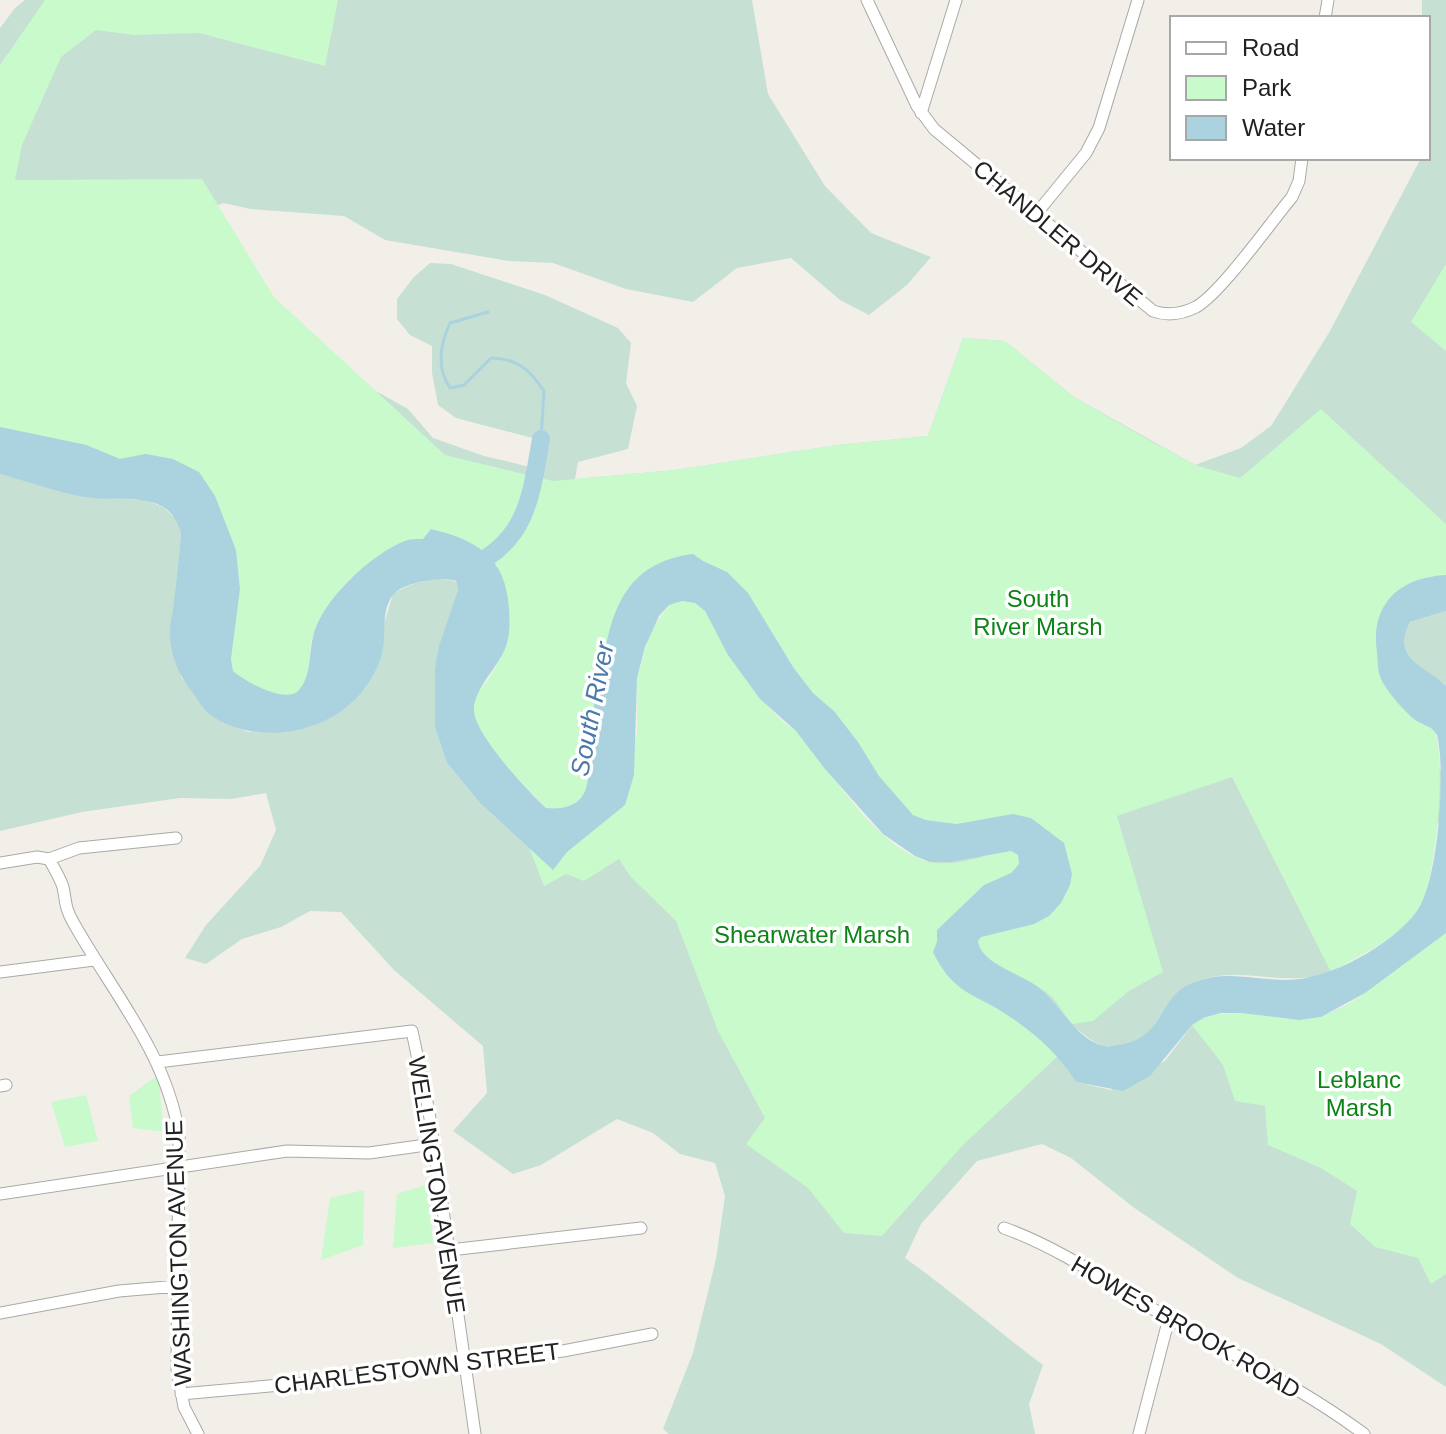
<svg xmlns="http://www.w3.org/2000/svg" width="1446" height="1434" viewBox="0 0 1446 1434" font-family="Arial,sans-serif">
  <style>
    .wetland { fill: #c6e0d4 }
    .park { fill: #c8facc }
    .water { fill: #aad3df }
    .lines { fill: none; stroke-linecap: round; stroke-linejoin: round }
    .stream { stroke: #aad3df; stroke-width: 3 }
    .river { stroke: #aad3df; stroke-width: 18 }
    .minor-casing { stroke: #a9a9a9; stroke-width: 13 }
    .minor { stroke: #fff; stroke-width: 11 }
    .labels { text-anchor: middle; dominant-baseline: central; stroke-width: 7; stroke-linejoin: round; paint-order: stroke }
    .street-label { font-size: 24px; fill: #222; stroke: #fff }
    .park-label { font-size: 24px; fill: #0c8416; stroke: #fff }
    .water-label { font-size: 26px; font-style: italic; fill: #4a7aab; stroke: #fff }
  </style>
  <rect width="100%" height="100%" fill="#f2efe9"/>
  <path class="wetland" d="M25 0H752L768 94 825 186 871 233 931 257 907 285 869 315 840 300 791 258 737 268 693 302 626 289 553 263 509 261 385 240 344 216 250 209 224 203 195 213 199 252 374 390 408 409 433 438 484 456 535 468 540 440 456 418 438 405 432 373V346L410 335 397 319V299L413 278 430 263 451 264 545 295 618 328 631 343 626 383 637 406 628 449 578 462 575 479 675 470 837 445 928 436 963 338 1005 341 1074 397 1195 465 1241 448 1271 426 1330 331 1421 158H1428V18H1422V0H1446V575L1427 576 1384 604 1445 783 1444 815 1331 972C1287 988 1247 967 1204 979 1176 987 1172 1000 1156 1022 1153 1026 1149 1034 1145 1037 1136 1043 1115 1048 1104 1046 1082 1042 1002 957 981 937L1034 924 1013 814 957 824 793 667 748 593 727 572 702 561 609 628 590 730 562 810 546 808 505 648C511 615 509 597 497 565L227 530 0 427V28L15 8Z
    M0 474 92 498 147 500 164 508 177 520 181 534 178 571 181 677 211 715 248 732 288 730 330 718 349 705 364 689 382 654 384 624 393 594C410 583 436 574 456 582L458 590 435 668V726L447 763 480 803 553 870 567 852 952 862 983 856 937 930 1058 1056 1076 1082 1111 1090 1165 1061 1192 1025 1203 1018C1235 1018 1293 1026 1322 1016 1362 1003 1412 959 1446 933V1387L1381 1344 1238 1278 1133 1207 1071 1158 1042 1144 977 1161 921 1224 905 1258C953 1292 996 1330 1043 1365L1029 1404 1035 1434H669L663 1429 693 1353 716 1259 725 1196 715 1163 680 1154 653 1133 617 1119 541 1165 513 1174 453 1131 487 1093 483 1046 394 970 341 912 310 911 281 927 242 939 206 964 185 958 206 925 260 866 276 830 266 793 231 799 180 798 82 812 0 831Z
    M1446 611V686C1425 664 1391 662 1410 622Z"/>
  <path class="park" d="M45 0H338L325 66 199 33 134 35 96 30 61 57 22 145 15 180 202 179 274 297 445 455 553 481 675 470 837 445 928 436 963 338 1005 341 1074 397 1138 434 1195 465 1240 478 1321 409 1446 524V575C1393 578 1365 612 1380 664 1382 672 1383 681 1386 688 1392 698 1405 712 1414 719 1421 724 1430 725 1435 732 1446 761 1437 879 1419 909 1400 938 1360 955 1331 972L1232 777 1117 816 1163 972 1129 991 1093 1021 1072 1024C1065 1016 1060 1006 1053 998 1035 979 982 967 978 941L981 937 1034 924 1013 814 957 824 926 820 913 815 879 776 858 742 834 711 813 693 793 667 748 593 727 572 702 561 693 554C627 562 611 615 601 673 597 693 592 713 590 733 588 750 591 772 586 788 580 806 562 810 546 808 529 790 473 734 473 710 473 697 483 687 490 677 515 637 513 608 497 565 478 559 439 540 422 539 403 538 356 571 344 585 333 599 321 616 314 632 307 649 313 676 299 691 287 705 244 681 233 672L231 659 240 589 236 550 227 530 146 454 120 459 86 445 0 427V65Z
    M1446 264V351L1411 322Z
    M682 601 695 603 705 611C724 650 747 686 778 717 783 723 791 726 797 732 833 772 872 844 926 861 953 869 985 854 1011 851L1018 855 1019 864 1011 873 984 885 937 930V942L933 952C954 995 974 993 1009 1016 1026 1027 1042 1041 1058 1056L962 1146 882 1236 844 1233 808 1188 746 1144 765 1118 718 1031 676 921 630 876 619 859 584 881 566 874 544 886 529 847 553 870 567 852 637 735V678L651 630 669 605Z
    M1446 933V1274L1431 1284 1418 1258 1375 1247 1350 1224 1357 1191 1321 1168 1268 1145 1265 1106 1235 1101 1223 1065 1192 1025C1232 998 1276 1027 1318 1017 1350 1010 1375 983 1401 965 1416 954 1431 944 1446 933Z
    M158 1075 164 1132 133 1128 129 1096Z
    M86 1095 98 1141 65 1147 51 1102Z
    M428 1184 433 1243 393 1248 397 1194Z
    M364 1190 363 1245 321 1260 330 1198Z"/>
  <path class="water" d="M0 427 86 445 120 459 146 454 173 459 199 472 215 496 236 550 240 589 231 659 233 671C244 681 287 705 299 690 311 677 309 653 313 637 321 601 371 554 405 541 410 539 418 539 423 539L431 529C478 540 506 558 509 609 510 623 510 639 504 651 496 669 473 691 474 711 475 735 528 791 546 808 562 810 581 806 586 788 591 772 588 750 590 733 592 713 597 692 601 672 611 613 623 563 693 554L703 561 727 572 748 593 793 667 813 693 834 711 858 742 879 776 913 815 926 820 957 824 1013 814 1031 818 1064 843 1072 874 1070 885 1061 903 1049 916 1034 924 981 937 978 941C981 964 1022 974 1038 987 1059 1003 1078 1042 1105 1046 1109 1047 1113 1046 1117 1045 1165 1040 1157 997 1192 983 1226 969 1253 980 1287 980 1329 980 1392 945 1417 911 1439 880 1446 769 1437 735 1432 725 1420 725 1413 718 1403 709 1393 697 1385 686 1377 674 1378 665 1377 652 1370 604 1400 577 1446 575V611L1410 622C1391 661 1425 664 1446 686V933L1365 993 1321 1017 1299 1020 1241 1013H1221L1203 1018 1192 1025 1150 1076 1123 1091 1076 1082C1058 1054 1036 1034 1009 1016 974 992 954 995 933 952L937 942V930L984 885 1011 873 1019 864 1018 855 1011 851 952 862H930L915 856 883 834 825 769 796 731 760 699 728 655 705 611 695 603 682 601 669 605 659 616 645 647 637 678 634 775 625 805 567 852 553 870 480 803 447 763 435 727V668L439 646 458 590 456 581C442 576 403 582 393 595 380 612 387 636 382 654 377 672 363 694 349 705 313 736 252 743 212 716 204 711 198 700 193 693 180 677 171 658 170 637 169 626 173 613 174 601 177 579 179 557 181 534 170 489 126 502 92 498 61 494 30 482 0 474Z"/>
  <g class="lines">
    <path class="stream" d="M488 312 450 323C440 345 436 367 450 388L464 385 491 358C517 358 530 370 544 391L541 439"/>
    <path class="river" d="M472 566C528 539 531 495 541 439"/>
    <defs>
      <path id="minor" d="M867 0 917 106 934 129 1153 311C1167 316 1182 314 1196 307 1221 293 1271 222 1292 197L1299 181 1302 158
        M1325 18 1328 0
        M921 113 956 0
        M1036 214 1086 153 1099 128 1138 0
        M49 859C54 868 60 878 63 887 66 902 65 908 73 922 112 992 167 1054 179 1135L177 1369 184 1407 198 1434
        M0 863 37 857 49 859 79 848 176 838
        M0 972 94 960
        M158 1062 412 1031 429 1112 475 1434
        M0 1086 6 1085
        M0 1194 287 1151 369 1153 433 1144
        M1004 1228C1063 1249 1116 1288 1170 1319 1235 1356 1304 1389 1364 1434
        M450 1250 641 1228
        M0 1313 119 1291 178 1286
        M181 1394 302 1383 382 1372 563 1351 652 1334
        M1139 1434 1169 1318"/>
    </defs>
    <use href="#minor" class="minor-casing"/>
    <use href="#minor" class="minor"/>
  </g>
  <g class="labels">
    <g class="street-label">
      <text transform="translate(1058 233) rotate(40)">CHANDLER DRIVE</text>
      <text transform="translate(437 1185) rotate(81)">WELLINGTON AVENUE</text>
      <text transform="translate(178 1253) rotate(-92)">WASHINGTON AVENUE</text>
      <text transform="translate(1186 1327) rotate(30)">HOWES BROOK ROAD</text>
      <text transform="translate(417 1368) rotate(-7)">CHARLESTOWN STREET</text>
    </g>
    <g class="park-label">
      <text x="1038" y="598">South<tspan x="1038" dy="28">River Marsh</tspan></text>
      <text x="812" y="934">Shearwater Marsh</text>
      <text x="1359" y="1079">Leblanc<tspan x="1359" dy="28">Marsh</tspan></text>
    </g>
    <g class="water-label">
      <text transform="translate(592 709) rotate(-79)">South River</text>
    </g>
  </g>
  <rect x="1170" y="16" width="260" height="144" fill="#ffffff" stroke="#a7a7a7" stroke-width="2"/>
  <rect x="1186" y="42" width="40" height="12" fill="#ffffff" stroke="#a7a7a7" stroke-width="2"/>
  <text x="1242" y="56" font-size="24" fill="#222222">Road</text>
  <rect x="1186" y="76" width="40" height="24" fill="#c8facc" stroke="#a7a7a7" stroke-width="2"/>
  <text x="1242" y="96" font-size="24" fill="#222222">Park</text>
  <rect x="1186" y="116" width="40" height="24" fill="#aad3df" stroke="#a7a7a7" stroke-width="2"/>
  <text x="1242" y="136" font-size="24" fill="#222222">Water</text>
</svg>
